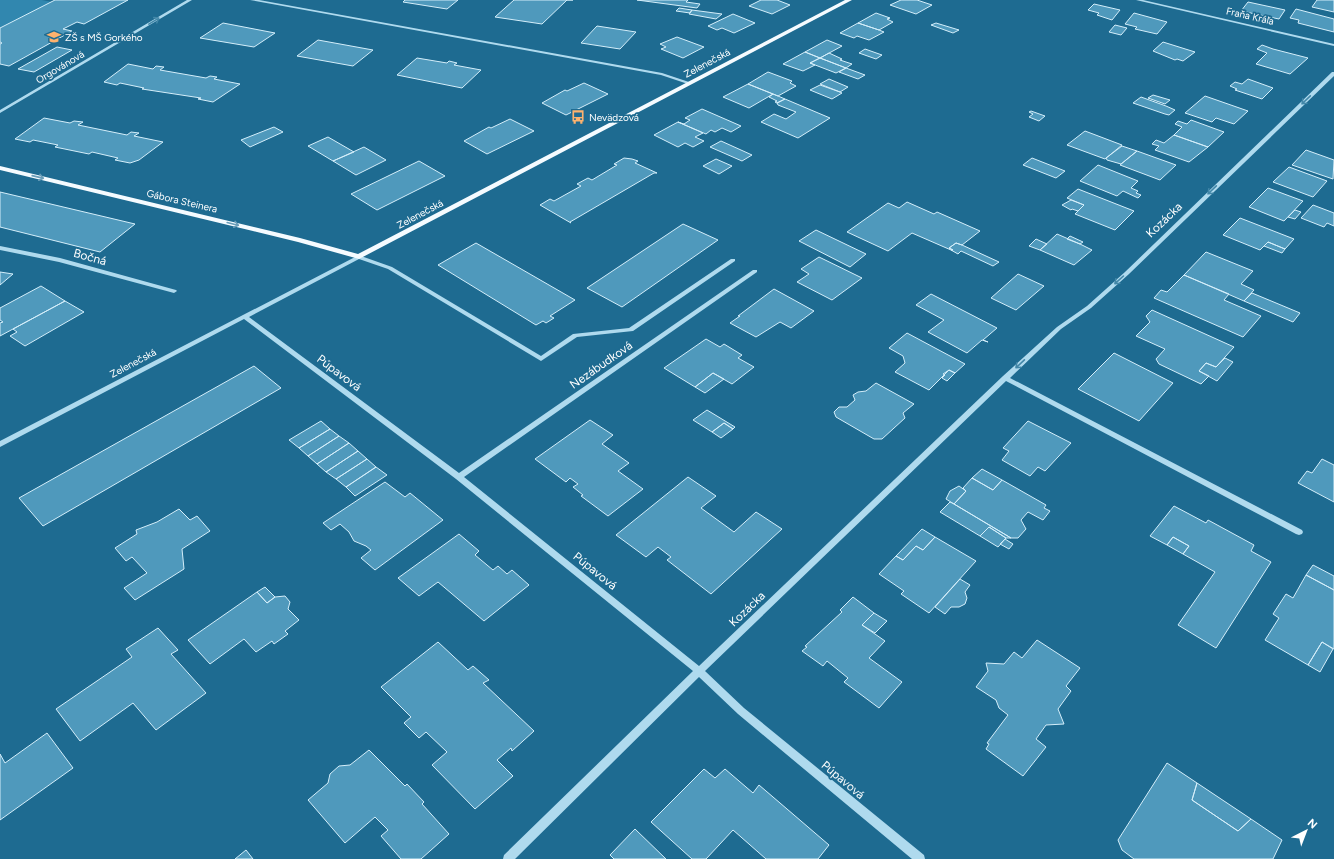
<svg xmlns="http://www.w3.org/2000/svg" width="1334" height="859" viewBox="0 0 1334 859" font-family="Figtree,sans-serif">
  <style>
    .green { fill: #3187af }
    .building { fill: #4f99bc; stroke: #d4eefa }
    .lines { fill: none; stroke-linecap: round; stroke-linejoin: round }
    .minor { fill: #afdaee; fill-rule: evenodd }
    .major { fill: #f5fbff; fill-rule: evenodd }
    .oneway { stroke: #4287a8 }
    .oneway2 { stroke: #699db8 }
    .labels { text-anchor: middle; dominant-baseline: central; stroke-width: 3.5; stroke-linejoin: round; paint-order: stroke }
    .far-street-label { font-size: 10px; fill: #fff; stroke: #1e6b91 }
    .far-poi-label { font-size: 10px; fill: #fff; stroke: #1e6b91; text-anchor: start }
    .street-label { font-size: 12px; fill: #fff; stroke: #1e6b91 }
  </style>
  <rect width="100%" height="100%" fill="#1e6b91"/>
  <path class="green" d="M0 0H42L52 2 0 28Z"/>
  <path class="building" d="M55 0H128L84 24 77 22 63 29 72 31 9 66 0 64V44L2 43 0 42V28Z
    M405 0H458L447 9 403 2Z
    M514 0H573H567L542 24 495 17Z
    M637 0H688L686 2 700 4 697 8Z
    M761 0H777L790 5 772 14 749 6Z
    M901 0H917L932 5 916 14 890 5Z
    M1317 0H1334V12L1312 7Z
    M1248 2 1285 10 1279 19 1241 11Z
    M1094 4 1120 10 1112 20 1097 15 1099 13 1088 10Z
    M679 8 692 10 690 13 676 11Z
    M1296 9 1334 19V32L1298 23 1299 20 1290 18Z
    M692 10 722 14 716 19 689 14Z
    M876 13 890 18 887 19 893 22 879 30 858 23Z
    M1134 13 1167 22 1157 34 1135 29 1137 27 1125 24Z
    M733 14 755 23 734 33 722 28 717 30 708 26Z
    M223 23 275 33 254 47 200 38Z
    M858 23 879 30 884 32 869 40 857 36 854 38 840 33Z
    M936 23 959 30 953 33 931 25Z
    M1115 25 1127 28 1121 35 1109 32Z
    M597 26 636 32 620 49 581 43Z
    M677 37 704 47 683 58 661 49 666 47 660 44Z
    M318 40 373 50 353 66 297 56Z
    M827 40 842 46 820 58 805 52Z
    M1163 42 1195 52 1183 61 1177 59 1175 60 1153 51Z
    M1262 45 1273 49 1308 58 1290 74 1256 64 1267 53 1257 49Z
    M57 47 72 50 34 72 18 69Z
    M865 49 882 55 876 59 859 53Z
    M805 52 820 58 810 63 815 65 803 71 783 64Z
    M829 53 842 59 840 60 852 64 846 68 820 58Z
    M417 58 447 63 449 61 457 63 454 65 481 70 462 88 397 75Z
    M820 58 846 68 836 73 810 63Z
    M128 64 153 69 156 66 164 67 160 70 206 78 210 76 217 77 214 79 240 84 213 102 198 99 201 98 142 89 144 88 120 83 117 85 104 82Z
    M846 68 865 75 858 79 839 72Z
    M768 72 792 81 790 83 796 86 778 96 748 84Z
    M829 79 848 87 840 92 820 84Z
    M1248 79 1273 88 1262 99 1235 90 1237 89 1230 86 1235 82 1242 84Z
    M584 83 608 94 566 115 542 103 565 90 567 91Z
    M748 84 773 94 749 108 723 97Z
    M820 85 840 92 842 93 832 99 810 90Z
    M773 94 778 96 785 99 777 103 775 102 777 101 769 97Z
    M1153 95 1170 100 1165 104 1148 98Z
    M1205 96 1248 111 1234 124 1216 118 1212 122 1185 113Z
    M1141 97 1166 106 1175 110 1169 115 1165 114 1133 103Z
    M785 99 830 118 798 138 761 122 774 114 786 119 796 112 778 105 777 103Z
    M702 109 741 126 731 132 722 128 715 132 711 130 706 134 678 122 684 124 690 120 685 118Z
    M1031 111 1045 116 1039 121 1029 117 1033 114 1029 112Z
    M44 118 70 123 74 121 83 122 78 125 127 135 131 132 139 133 134 136 163 142 139 160 130 163 115 160 118 158 92 152 89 154 55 147 58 145 33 140 30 142 15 139Z
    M510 119 534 131 487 154 464 141 489 127 491 128Z
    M1191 120 1224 132 1208 147 1174 135 1182 127 1175 124 1178 121 1187 124Z
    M678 122 703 133 695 137 704 141 693 147 685 143 678 147 654 135Z
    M274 127 283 132 250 147 241 140Z
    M1085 131 1122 145 1105 159 1067 145Z
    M1174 135 1208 147 1189 162 1155 150 1159 146 1152 144 1156 140 1164 143Z
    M328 137 354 152 333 161 308 146Z
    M721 141 752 155 742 161 710 147Z
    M1122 146 1137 151 1121 164 1107 160 1106 158Z
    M364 147 386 160 356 175 333 161Z
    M1306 150 1334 160 1333 179 1292 165Z
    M1137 151 1176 165 1160 180 1120 165Z
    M624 158 632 159 638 161 635 163 657 173H654L570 222 571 223 540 205 550 199 554 201 581 186 577 184 588 178 592 180 617 165 614 164Z
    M1032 158 1065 171 1056 178 1023 165Z
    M716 159 732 166 719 174 703 166Z
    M419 161 445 176 377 210 351 194Z
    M1098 165 1138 181 1131 188 1138 191 1136 193 1141 195 1138 198 1123 191 1117 196 1080 181Z
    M1289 167 1327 181 1313 197 1273 182Z
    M1268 188 1303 201 1284 221 1249 207Z
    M1078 189 1134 211 1115 230 1075 214 1084 205 1067 198Z
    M0 192 135 224 100 252 0 227Z
    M1071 200 1084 205 1078 211 1072 209 1071 210 1062 205Z
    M907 202 934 214 937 212 980 231 962 245 956 243 949 248 953 250H951L912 233 888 251 847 232 888 203 899 208Z
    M1313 205 1334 213V226L1327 223 1324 227 1301 218Z
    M1295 210 1301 212 1295 219 1288 217Z
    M1240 218 1294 239 1285 249 1268 242 1260 250 1223 235Z
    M683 224 718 240 622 307 587 288Z
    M816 230 866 254 850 267 799 241Z
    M1057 234 1080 244 1092 250 1074 265 1040 250Z
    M1070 236 1083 242 1080 244 1067 239Z
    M1036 239 1047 244 1040 250 1029 246Z
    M1268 242 1285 249 1282 253 1264 246Z
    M476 243 575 300 550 316 554 318 546 323 543 321 536 325 438 265Z
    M956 243 962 245 999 262 993 266 961 251 958 254 951 250H953L949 248Z
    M1206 252 1253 271 1241 284 1254 290 1244 301 1184 275Z
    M819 257 862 278 832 300 797 282 809 274 801 269Z
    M0 272 13 274 0 285Z
    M1018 274 1044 286 1016 310 991 298Z
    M1184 275 1229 294 1224 300 1261 316 1243 337 1154 298 1161 290 1167 292Z
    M41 286 65 301 0 336V323L3 322 0 320V308Z
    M774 289 814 311 791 328 780 322 756 337 730 323 740 316H738Z
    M1252 293 1300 313 1293 322 1244 301Z
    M931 294 997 328 983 340 988 342 982 340 967 353 928 332 944 320 916 305Z
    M65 301 84 312 25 346 10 336 17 332 13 329Z
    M1152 310 1234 347 1216 367 1206 363 1199 371 1209 376 1201 384 1159 364 1156 359 1165 349 1136 336 1150 322 1146 316Z
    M907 333 965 364 955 373 949 370 929 390 895 372 905 363 903 356 889 348Z
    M706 339 720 347 724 344 742 355 738 358 754 367 732 384 713 373 695 387 664 368Z
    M1114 353 1173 383 1139 421 1078 389Z
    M1225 358 1233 362 1217 381 1199 371 1206 363 1216 367Z
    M254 366 281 388 43 526 19 498Z
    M949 370 955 373 947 381 942 378 945 375 943 374Z
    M713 373 724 379 705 393 695 387Z
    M876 383 914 404 903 413 905 418 882 439H874L836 417 834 412 839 407H847L855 400 853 395 858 392 866 391Z
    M707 410 735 427 733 429 724 423 712 432 693 420Z
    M590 420 613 435 602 444 629 463 618 471 643 489 608 516 581 496 583 495 573 487 578 484 570 478 566 482 535 459Z
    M321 421 330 429 299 448 289 440Z
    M1028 421 1071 443 1045 471 1038 467 1030 476 1002 460 1009 451 1003 448Z
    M724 423 733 429 721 438 712 432Z
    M330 429 339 436 308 456 299 448Z
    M339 436 349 443 317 464 308 456Z
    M349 443 358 451 326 472 317 464Z
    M358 451 367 459 336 479 326 472Z
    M367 459 376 467 346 487 336 479Z
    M1322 459 1334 465V502L1298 483 1307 471 1312 473Z
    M376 467 387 475 355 496 346 487Z
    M982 469 1002 480 993 490 972 478Z
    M688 477 716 496 701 508 734 532 756 512 782 529 711 594 667 560 671 557 658 547 646 557 616 535Z
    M972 478 993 490 1002 480 1046 505 1044 508 1050 511 1043 520 1028 512 1021 520 1026 529 1018 538H1011L954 504 966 491 963 488Z
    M385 482 405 497 410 493 443 520 375 570 361 558 371 550 366 546 354 541 349 532 340 524 331 530 323 523Z
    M959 486 966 491 954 504 946 499 950 491Z
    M950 502 954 504 1011 538H1006L989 527 980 536 940 512Z
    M1174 506 1206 523 1208 520 1254 545 1251 551 1271 562 1216 648 1178 625 1215 572 1183 554 1189 546 1173 537 1167 545 1150 536Z
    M179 509 190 520 197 516 210 531 182 549 184 569 135 600 124 588 147 573 132 557 126 561 115 548 137 534 136 530 157 522Z
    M989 527 1006 538 998 547 980 536Z
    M922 529 935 537 923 550 916 546 903 560 896 556Z
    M459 534 479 551 475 555 493 570 498 566 507 574 512 570 529 585 484 621 438 582 419 596 398 578Z
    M935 537 976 561 929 613 901 594 904 591 879 574 896 556 903 560 916 546 923 550Z
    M1173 537 1189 546 1183 554 1167 545Z
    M1005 539 1013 544 1009 549 1000 544Z
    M1313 565 1334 576V590L1306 575Z
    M1306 575 1334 590V649L1322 642 1308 665 1265 640 1279 618 1273 614 1286 594 1293 598Z
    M960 579 970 585 965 592 967 598 965 604 959 607H951L945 614 935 607Z
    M265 587 275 597 267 603 257 592Z
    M257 592 267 603 275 597 285 596 290 602 288 609 299 620 285 631 288 634 274 644 272 641 256 652 244 639 210 664 188 640Z
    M853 597 874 613 862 625 885 641 869 658 902 682 879 708 844 682 848 678 827 661 823 666 802 651 807 647 805 646 842 612 840 610Z
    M874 613 887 621 875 633 862 625Z
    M158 628 178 650 171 654 206 693 156 730 133 703 80 741 56 709 132 657 126 649Z
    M1037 640 1080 668 1066 686 1071 691 1058 709 1064 724 1046 725 1036 739 1046 747 1023 776 986 749 989 744 987 743 1008 715 999 708 996 700 976 687 988 671 986 663 1004 664 1014 652 1022 658Z
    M438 642 468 670 473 666 489 680 483 683 534 731 512 751 511 748 497 760 513 776 475 809 432 765 447 752 426 732 419 738 404 723 411 717 381 687Z
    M1322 642 1333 649 1320 672 1308 665Z
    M47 733 73 768 0 820V754L5 763Z
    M369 750 405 786 407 784 424 802 422 804 449 834 421 859H401L381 836 388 830 375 817 345 843 308 800 328 783 330 774 339 766 350 765Z
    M1167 763 1197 783 1192 800 1238 831 1251 819 1282 840 1273 859H1134L1122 850 1118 840Z
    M704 769 715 778 725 769 753 793 759 785 829 845 818 859H766L733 830 706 859H692L651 822Z
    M1197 783 1251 819 1238 831 1192 800Z
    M635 829 666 859H614L610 855Z
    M246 850 253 859H235Z"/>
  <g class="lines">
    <path class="minor" d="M187 0H192L0 113V110Z
      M250 0H259L662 73 692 83 688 84 661 75Z
      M1136 0H1143L1334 44V46Z
      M1332 72H1334V76L1129 274 1091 308 1061 329 1010 378 1302 530 1303 532 1302 534 1299 535 1296 534 1006 381 705 671 744 708 924 855 925 859H912L738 714 699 677 515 859H503L504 855 693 671 456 479 244 319 0 447V441L357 256H361L392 267 541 356 573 334 629 328 731 259H735V261L633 331 577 337 541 361 388 269 359 259 249 317 459 473 753 270H757V272L464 477 699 666 1003 376 1057 327 1087 306 1125 272Z
      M0 246 60 258 176 290 177 291 174 293 59 262 0 250Z"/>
    <path class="major" d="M845 0H852L359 259 298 242 0 170V166L300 238 358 254Z"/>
  </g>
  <defs><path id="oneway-shaft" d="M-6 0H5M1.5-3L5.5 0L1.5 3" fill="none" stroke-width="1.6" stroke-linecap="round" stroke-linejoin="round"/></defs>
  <g class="oneway">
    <use href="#oneway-shaft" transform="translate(154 21) rotate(-31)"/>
    <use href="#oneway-shaft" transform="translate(1306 100) rotate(136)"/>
    <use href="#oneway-shaft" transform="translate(1212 190) rotate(136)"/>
    <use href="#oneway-shaft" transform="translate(1119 280) rotate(138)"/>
    <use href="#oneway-shaft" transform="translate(1020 364) rotate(137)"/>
  </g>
  <g class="oneway2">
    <use href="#oneway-shaft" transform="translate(38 177) rotate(13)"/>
    <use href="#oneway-shaft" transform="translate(233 224) rotate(14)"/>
  </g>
  <defs>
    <symbol id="school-bare" viewBox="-9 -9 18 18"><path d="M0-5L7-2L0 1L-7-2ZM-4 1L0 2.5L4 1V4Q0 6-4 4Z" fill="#fdb26e" stroke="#1e6b91" stroke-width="2.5" paint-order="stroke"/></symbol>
    <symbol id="bus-bare" viewBox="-9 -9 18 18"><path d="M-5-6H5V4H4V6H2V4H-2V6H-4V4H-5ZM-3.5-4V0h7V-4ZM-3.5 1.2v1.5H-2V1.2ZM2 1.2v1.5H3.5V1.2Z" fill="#fdb26e" stroke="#1e6b91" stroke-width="2.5" paint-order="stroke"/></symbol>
  </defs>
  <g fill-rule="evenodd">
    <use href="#school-bare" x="44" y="27" width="20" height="20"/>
    <use href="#bus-bare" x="568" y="107" width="20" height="20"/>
  </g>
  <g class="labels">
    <g class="far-street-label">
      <text transform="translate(1250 16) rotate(13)">Fraňa Kráľa</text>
      <text transform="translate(707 63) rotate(-28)">Zelenečská</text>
      <text transform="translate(60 67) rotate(-31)">Orgovánová</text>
      <text transform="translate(182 201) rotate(13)">Gábora Steinera</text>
      <text transform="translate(420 214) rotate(-28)">Zelenečská</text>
      <text transform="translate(133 363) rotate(-28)">Zelenečská</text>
    </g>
    <g class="far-poi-label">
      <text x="65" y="37">ZŠ s MŠ Gorkého</text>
      <text x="589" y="117">Nevädzová</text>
    </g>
    <g class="street-label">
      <text transform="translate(1164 220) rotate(-44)">Kozácka</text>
      <text transform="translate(90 257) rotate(15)">Bočná</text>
      <text transform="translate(601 365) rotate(-35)">Nezábudková</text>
      <text transform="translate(339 373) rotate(37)">Púpavová</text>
      <text transform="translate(595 571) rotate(39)">Púpavová</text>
      <text transform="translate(747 609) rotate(-44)">Kozácka</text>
      <text transform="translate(843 780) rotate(40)">Púpavová</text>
    </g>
  </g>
  <g transform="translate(1306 831) rotate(42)" stroke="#1e6b91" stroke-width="3" paint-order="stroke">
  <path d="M0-3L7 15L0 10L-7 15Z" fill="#ffffff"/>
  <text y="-6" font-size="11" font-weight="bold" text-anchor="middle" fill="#ffffff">N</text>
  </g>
</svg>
